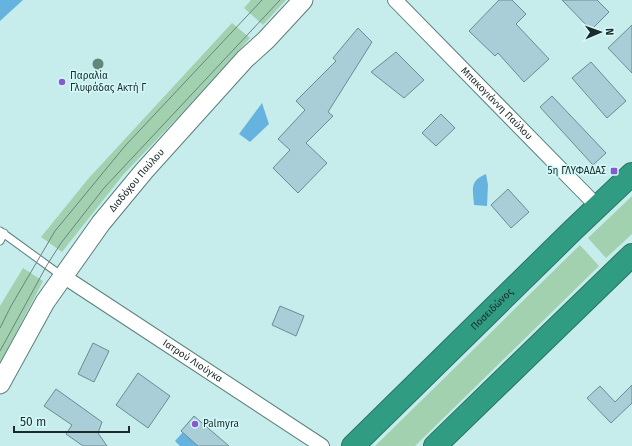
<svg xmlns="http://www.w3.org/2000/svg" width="632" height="446" viewBox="0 0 632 446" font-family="'Fira Sans',sans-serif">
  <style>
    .green { fill: #a1d1ae }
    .water { fill: #67b3e0 }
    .building { fill: #aaced7; stroke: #6a8c95 }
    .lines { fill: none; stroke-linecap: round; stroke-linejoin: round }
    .lane-casing { stroke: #5b7f7e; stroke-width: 9 }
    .street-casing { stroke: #5b7f7e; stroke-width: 16 }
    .secondary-casing { stroke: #5b7f7e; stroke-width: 21 }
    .highway-casing { stroke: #297564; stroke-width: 24 }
    .lane { stroke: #fff; stroke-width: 7 }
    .street { stroke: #fff; stroke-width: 14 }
    .secondary { stroke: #fff; stroke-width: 19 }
    .highway { stroke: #309d83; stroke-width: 22 }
    .tram { stroke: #698383; stroke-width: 1 }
    .tree { fill: #63857a }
    .poi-dot { fill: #8a58d0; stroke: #d3faf9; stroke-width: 1.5 }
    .labels { text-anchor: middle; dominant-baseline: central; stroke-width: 3; stroke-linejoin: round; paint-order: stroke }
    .poi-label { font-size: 10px; fill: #1b2a2a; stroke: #d3faf9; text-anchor: start }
    .street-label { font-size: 10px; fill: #1b2a2a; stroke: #d3faf9 }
  </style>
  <rect width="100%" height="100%" fill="#c6edec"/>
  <path class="green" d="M251 0H286L263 25 244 8Z
    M232 23 250 38 181 114 123 175 62 252 41 237 88 179Z
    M632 196V234L606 258 588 238Z
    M580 245 599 266 415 446H375Z
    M23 268 43 281 0 364V306Z"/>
  <path class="water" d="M0 0H23L0 21Z
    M262 103 269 124 250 142 239 134Z
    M486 174 488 185 487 206 474 205C473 189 469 181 486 174Z
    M183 432 198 446H180L175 441Z"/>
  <path class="building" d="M499 0H512L526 14 516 24 549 59 524 82 498 53 495 56 469 31Z
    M562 0H597L609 12 591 30Z
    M632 25V73L608 48Z
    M358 28 372 42 328 112 333 116 306 143 327 163 298 193 273 168 290 150 278 139 305 110 296 101 336 61 333 58Z
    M396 52 424 80 404 98 371 72Z
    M591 62 626 101 607 118 572 78Z
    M552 96 606 153 593 165 540 107Z
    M441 114 455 128 436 146 422 133Z
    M508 189 529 212 511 228 491 205Z
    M280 306 304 316 296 336 272 325Z
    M93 343 109 351 94 382 78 374Z
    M138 373 170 396 148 428 116 405Z
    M632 385V403L611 423 587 398 600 386 615 402Z
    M56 389 102 422 98 433 107 446H83L66 434 72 425 44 406Z
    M194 416 229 446H198L181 431Z"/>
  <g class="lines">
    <defs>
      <path id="lane" d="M0 231 62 276
        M0 241 4 233"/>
      <g id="street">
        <path id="s1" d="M395 0 598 207"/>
        <path id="s2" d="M63 276 322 446"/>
      </g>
      <g id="secondary">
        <path id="s3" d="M0 384 45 302 101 223 144 171 245 59 266 40 303 0"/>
      </g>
      <g id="highway">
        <path id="s4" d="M353 446 574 229 632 174"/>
        <path d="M435 446 632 255"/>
      </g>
    </defs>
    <use href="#lane" class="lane-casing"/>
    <use href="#street" class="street-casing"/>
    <use href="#secondary" class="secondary-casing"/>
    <use href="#highway" class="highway-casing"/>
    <use href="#lane" class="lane"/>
    <use href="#street" class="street"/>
    <use href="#secondary" class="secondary"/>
    <use href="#highway" class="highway"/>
    <path class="tram" d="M0 328 11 306 55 231 125 146 262 0
      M0 351 47 265 61 243 104 188 280 0"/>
  </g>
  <circle class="tree" cx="98" cy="64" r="5.5"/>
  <g class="poi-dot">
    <circle cx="62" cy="82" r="4"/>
    <rect x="610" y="167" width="8" height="8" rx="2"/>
    <circle cx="195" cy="424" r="4"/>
  </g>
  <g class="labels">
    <g class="poi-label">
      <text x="70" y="76">Παραλία<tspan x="70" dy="12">Γλυφάδας Ακτή Γ</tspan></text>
      <text x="606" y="171" text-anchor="end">5η ΓΛΥΦΑΔΑΣ</text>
      <text x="203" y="424">Palmyra</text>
    </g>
    <g class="street-label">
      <text stroke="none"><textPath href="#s1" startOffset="145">Μπακογιάννη Παύλου</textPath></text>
      <text stroke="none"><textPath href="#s3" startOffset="246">Διαδόχου Παύλου</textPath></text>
      <text stroke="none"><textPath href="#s4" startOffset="195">Ποσειδώνος</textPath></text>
      <text stroke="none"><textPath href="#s2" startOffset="155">Ιατρού Λιούγκα</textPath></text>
    </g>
  </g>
  <g transform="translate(600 32) rotate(88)" stroke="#d3faf9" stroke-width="3" paint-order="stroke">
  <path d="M0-3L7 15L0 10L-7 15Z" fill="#1b2a2a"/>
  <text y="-6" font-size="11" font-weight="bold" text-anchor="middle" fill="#1b2a2a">N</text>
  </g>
  <path d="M14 426v6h115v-6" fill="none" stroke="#1b2a2a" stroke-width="2"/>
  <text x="20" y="426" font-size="12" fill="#1b2a2a" stroke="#d3faf9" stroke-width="3" paint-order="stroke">50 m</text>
</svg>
